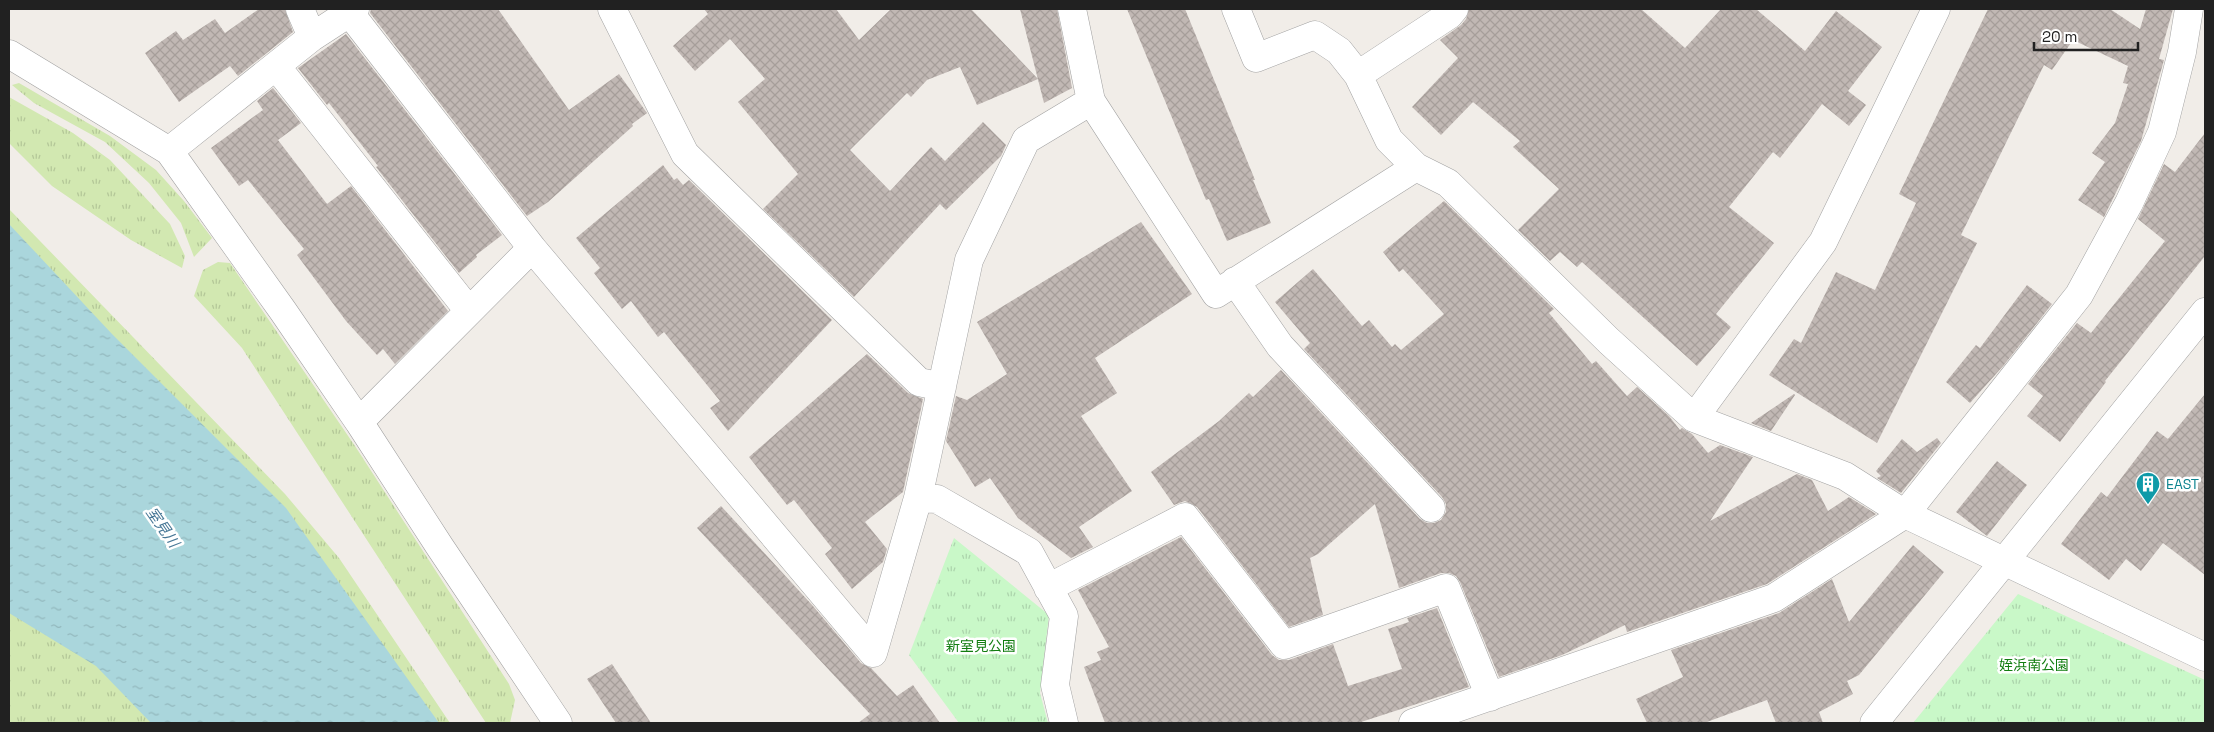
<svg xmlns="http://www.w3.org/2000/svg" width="2214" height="732" viewBox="0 0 2214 732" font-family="'Space Grotesk','Noto Sans JP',sans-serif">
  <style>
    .grass { fill: url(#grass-tufts) }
    .park { fill: url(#park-tufts) }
    .water { fill: url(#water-ripples) }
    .building { fill: url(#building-cross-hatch) }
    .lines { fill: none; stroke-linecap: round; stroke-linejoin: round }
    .minor-casing { stroke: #a2a2a2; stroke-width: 29 }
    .minor { stroke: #fff; stroke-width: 28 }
    .labels { text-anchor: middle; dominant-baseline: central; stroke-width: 5; stroke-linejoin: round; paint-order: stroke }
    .culture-label { font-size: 14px; fill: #0d838f; stroke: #fff; text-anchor: start }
    .park-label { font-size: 14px; fill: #127d10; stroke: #fff }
    .water-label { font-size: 15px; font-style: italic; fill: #477796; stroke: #fff }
  </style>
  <defs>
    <pattern id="grass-tufts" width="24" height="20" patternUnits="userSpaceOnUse" patternTransform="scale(1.25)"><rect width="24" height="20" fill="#d2e8b1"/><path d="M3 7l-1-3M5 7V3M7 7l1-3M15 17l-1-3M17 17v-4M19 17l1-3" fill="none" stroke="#b4c798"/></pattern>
    <pattern id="park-tufts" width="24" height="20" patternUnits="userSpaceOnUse" patternTransform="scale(1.25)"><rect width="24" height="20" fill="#c9f8c8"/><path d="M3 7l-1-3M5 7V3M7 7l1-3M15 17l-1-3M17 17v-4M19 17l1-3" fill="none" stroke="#acd4ac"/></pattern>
    <pattern id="water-ripples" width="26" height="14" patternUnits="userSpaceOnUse" patternTransform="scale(1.25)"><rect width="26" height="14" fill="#aad6dc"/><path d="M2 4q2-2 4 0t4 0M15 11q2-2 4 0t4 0" fill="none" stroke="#92b7bc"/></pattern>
    <pattern id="building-cross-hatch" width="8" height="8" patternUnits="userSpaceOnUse" patternTransform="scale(1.25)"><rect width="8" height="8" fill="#c1b8b4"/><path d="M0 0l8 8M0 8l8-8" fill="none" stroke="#a69e9a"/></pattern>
  </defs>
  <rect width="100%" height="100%" fill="#f1ede8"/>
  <path class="grass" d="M19 83 110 136 156 170 184 201 212 238 194 257 181 223 149 183 105 142 34 103 12 85Z
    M9 97 73 133 110 160 170 224 185 256 182 268 131 240 52 186 9 143Z
    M9 209 285 494 339 558 450 723H419L9 266Z
    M218 262 230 263 355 446 509 684 515 700 510 723H486L242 348 194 296 203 270Z
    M9 599 96 653 168 723H9Z"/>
  <path class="park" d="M954 538 1049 615 1040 693 1048 723H959L909 655Z
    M2018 594 2205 680V723H1913Z"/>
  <path class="water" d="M9 224 112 334 286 508 439 723H151L96 666 9 613Z"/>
  <path class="building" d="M259 9H285L293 32 238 76 230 66 179 102 145 53 176 31 183 40 215 19 225 33Z
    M371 9H498L569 110 619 74 647 113 632 124 633 126 548 202 527 216 370 13Z
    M704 9H836L859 40 891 9H971L1038 79 977 105 960 67 927 80 911 97 907 93 850 150 890 191 931 147 945 161 983 122 1006 145 1001 156 946 210 940 204 854 297 763 209 798 174 738 102 765 79 730 39 695 71 673 46 708 14Z
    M1020 9H1057L1072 88 1044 103Z
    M1127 9H1185L1255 180H1253L1271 223 1227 241 1209 199 1206 200Z
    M1469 9H1641L1685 48 1721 9H1756L1805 51 1836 11 1882 47 1848 91 1866 105 1849 126 1822 104 1780 158 1773 152 1729 207 1774 243 1716 314 1731 327 1697 366 1582 262 1577 267 1560 252 1550 261 1518 230 1559 189 1513 147 1520 141 1473 102 1441 135 1412 107 1458 58 1440 40 1461 25 1466 19Z
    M1988 9H2110L2140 29 2146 9H2173L2159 59 2164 60 2141 141 2104 217 2078 200 2105 162 2092 153 2115 123 2128 84 2123 83 2128 66 2073 40 2052 70 2044 65 1961 235 1977 243 1877 443 1769 375 1794 339 1801 343 1836 272 1875 290 1916 203 1899 194Z
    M346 34 502 235 476 255 477 257 459 273 376 167 378 166 329 103 327 105 298 68Z
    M273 88 301 123 278 140 327 204 351 186 448 311 395 364 383 349 377 355 346 321 297 255 304 249 248 180 239 186 211 148 263 110 257 101Z
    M2205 133V256L2105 381 2106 382 2060 442 2027 416 2043 396 2028 384 2077 323 2091 333 2165 241 2138 219 2164 164 2175 172Z
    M663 165 674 180 677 178 683 185 689 180 832 320 728 431 710 408 720 401 664 332 658 337 631 301 622 309 594 273 600 268 576 238Z
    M1444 201 1554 309 1549 313 1592 364 1596 361 1627 396 1637 387 1669 416 1680 430 1682 428 1692 434 1708 453 1720 445 1753 457 1710 521 1797 474 1812 480 1828 511 1849 497 1876 514 1767 584 1627 632 1625 625 1562 655 1499 677 1460 582 1456 576 1449 573H1441L1399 588 1375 504 1318 554 1310 558 1323 615 1289 627 1197 507 1185 501 1174 505 1151 472 1219 421 1249 393 1253 397 1281 370 1420 519 1427 523H1434L1441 520 1446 512V504L1442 497 1304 349 1310 343 1275 302 1313 269 1362 326 1369 320 1392 347 1395 344 1401 350 1444 314 1403 269 1399 272 1383 252Z
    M1141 222 1192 294 1095 358 1117 393 1081 416 1132 491 1079 527 1093 547 1071 558 1018 518 990 478 975 487 946 441 956 396 967 400 1007 374 977 322Z
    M2027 285 2052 304 2004 365 1970 403 1946 382 1976 345 1980 348Z
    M867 354 908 393 923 399 903 492 865 522 887 549 883 562 852 589 825 554 832 548 794 500 787 505 749 457Z
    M1794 394 1795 395 1771 431 1751 423Z
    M2205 394V575L2163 543 2141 571 2126 559 2109 580 2061 544 2101 492 2107 497 2157 431 2168 439Z
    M1937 438 1941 443 1901 493 1877 478 1881 476 1876 471 1902 439 1917 452Z
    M1997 461 2027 485 1987 536 1956 512Z
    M721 506 813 606 861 663 871 668 897 696 913 685 940 723H858L870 714 697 528Z
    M1181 537 1272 655 1279 660H1289L1333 644 1348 686 1402 669 1388 629 1409 622 1407 618 1437 608 1469 687 1358 723H1105L1084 667 1101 660 1097 652 1109 647 1078 590Z
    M1913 545 1944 572 1859 675 1847 681 1853 694 1819 712 1823 723H1776L1767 700 1704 723H1647L1636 699 1683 677 1671 650 1779 613 1832 579 1849 622Z
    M612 664 651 723H616L587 679Z"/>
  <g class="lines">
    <defs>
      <path id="minor" d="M612 9 685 154 919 382 942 387
        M1072 9 1091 101 1216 294 1416 167 1389 140 1358 75
        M1236 9 1256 58 1315 35 1339 51 1358 75 1449 15 1454 9
        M349 12 532 248 359 422
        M312 37 355 9
        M9 54 169 151 283 311 359 422 440 547 558 723
        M276 66 469 311
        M169 151 312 37 300 9
        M1416 167 1448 183 1609 341 1694 418 1845 476 1905 514 2205 657
        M532 248 873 653 918 498
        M1235 281 1280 346 1431 508
        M1694 418 1823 242 1936 9
        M1048 588 1185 517 1284 645 1446 588 1490 697
        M1064 723 1055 685 1064 616 1029 552 937 499 918 498 969 260 1026 140 1091 101
        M1413 723 1774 598 1905 514 2079 295 2129 203 2162 132 2182 52 2189 9
        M1874 723 2205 312"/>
    </defs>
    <use href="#minor" class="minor-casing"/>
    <use href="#minor" class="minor"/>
  </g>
  <defs>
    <symbol id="building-pin" viewBox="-11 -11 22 30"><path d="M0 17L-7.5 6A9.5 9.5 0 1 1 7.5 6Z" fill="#0f9aa8" stroke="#fff"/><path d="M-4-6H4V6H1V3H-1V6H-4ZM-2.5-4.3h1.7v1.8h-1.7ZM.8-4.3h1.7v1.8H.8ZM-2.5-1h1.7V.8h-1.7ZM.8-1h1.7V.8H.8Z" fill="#fff"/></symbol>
  </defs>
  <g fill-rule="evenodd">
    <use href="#building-pin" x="2134" y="470" width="28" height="38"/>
  </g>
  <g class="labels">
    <g class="culture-label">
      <text x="2166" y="484">EAST</text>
    </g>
    <g class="park-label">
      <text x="981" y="646">新室見公園</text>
      <text x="2034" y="665">姪浜南公園</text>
    </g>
    <g class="water-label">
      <text transform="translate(163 527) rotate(55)">室見川</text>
    </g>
  </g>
  <rect width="2214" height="732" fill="none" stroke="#212121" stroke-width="20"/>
  <path d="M2034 42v8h104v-8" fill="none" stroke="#212121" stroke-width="2.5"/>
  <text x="2042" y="42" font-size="15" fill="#212121" stroke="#ffffff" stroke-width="4" paint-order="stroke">20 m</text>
</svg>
